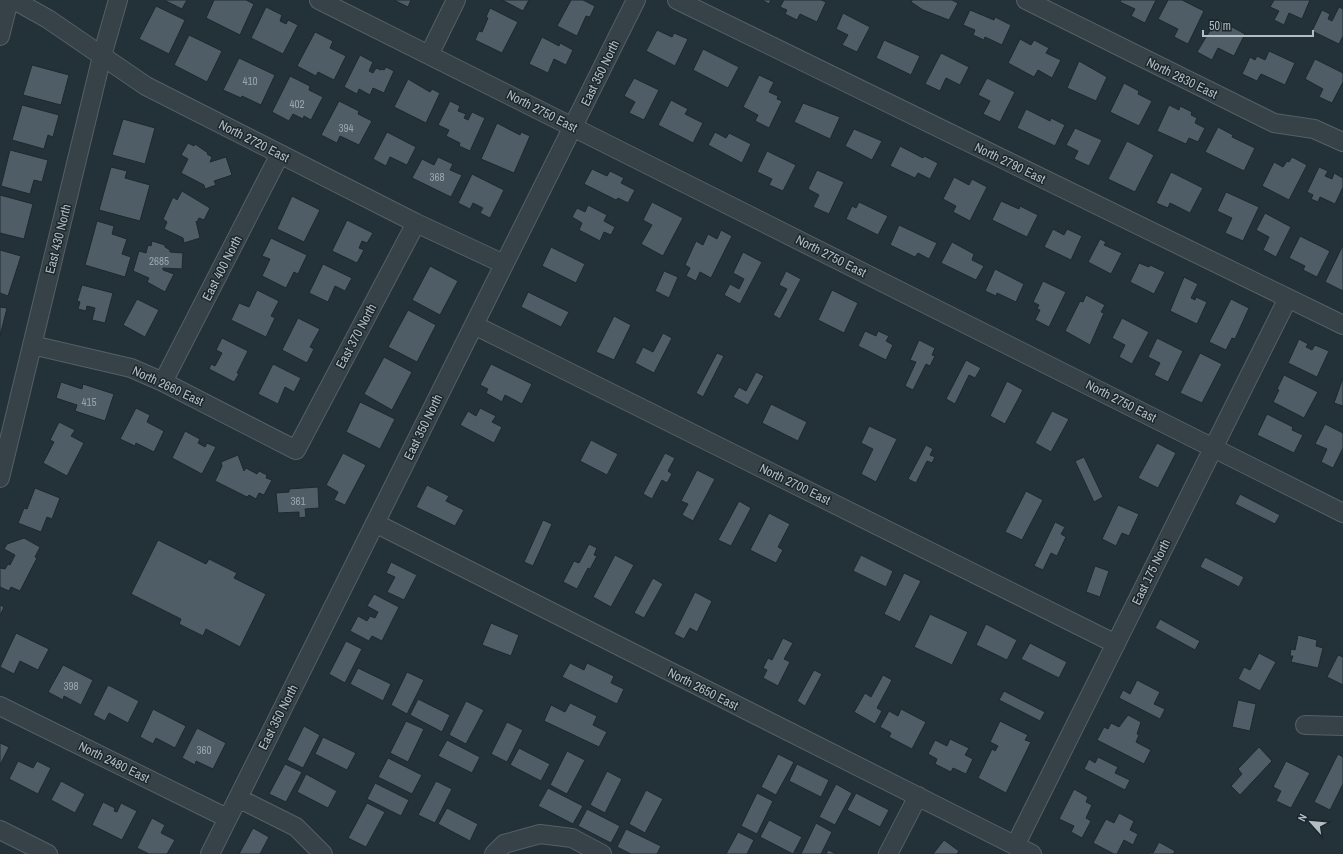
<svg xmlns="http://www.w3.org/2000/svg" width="1343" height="854" viewBox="0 0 1343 854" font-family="'Archivo Narrow',sans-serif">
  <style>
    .building { fill: #4f5e66; stroke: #1e292f }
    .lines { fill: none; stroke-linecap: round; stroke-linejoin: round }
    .minor-casing { stroke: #556066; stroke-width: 20 }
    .minor { stroke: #374248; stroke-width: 18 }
    .labels { text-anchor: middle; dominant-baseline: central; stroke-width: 3; stroke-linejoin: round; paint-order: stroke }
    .number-label { font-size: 11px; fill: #99a5ac }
    .street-label { font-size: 13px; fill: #b2bdc4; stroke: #1c272d }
  </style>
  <rect width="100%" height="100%" fill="#233138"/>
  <path class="building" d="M164 0H187L182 9Z
    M214 0H246L254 4 240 35 206 18Z
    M394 0H411L408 7Z
    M502 0H529L523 11Z
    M571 0H583L595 6 590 17 586 16 577 36 557 26Z
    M762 0H771L769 4Z
    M784 0H821L826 2 817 22 800 14 797 20 785 14 787 10 780 7Z
    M912 0H952L958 3 949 20 923 10 911 2Z
    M1121 0H1156L1145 23 1131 16 1135 9 1120 2Z
    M1168 0H1182L1204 11 1188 44 1174 37 1178 29 1158 19Z
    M1274 0H1310L1302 19 1289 13 1284 25 1274 20 1279 11 1270 7Z
    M156 6 185 20 169 54 139 39Z
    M266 7 282 15 280 21 286 24 288 20 298 25 283 54 251 38Z
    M1339 7 1343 9V36L1339 44 1312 31 1322 10 1330 14 1328 19 1332 21Z
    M490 8 518 22 502 53 475 40 479 31 482 32 488 18 486 17Z
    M970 10 994 20 995 17 1011 25 1002 45 985 37 984 40 973 35 975 30 963 25Z
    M843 13 870 27 857 52 842 45 848 35 836 29Z
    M1217 19 1245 34 1234 56 1218 48 1212 60 1197 52Z
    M657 30 672 37 674 33 688 39 675 66 646 51Z
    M315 32 333 41 330 48 346 56 334 80 318 72 316 76 297 66Z
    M189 35 222 51 207 82 174 65Z
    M542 37 559 46 560 43 573 50 566 65 554 59 548 73 529 64Z
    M1020 39 1031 45 1034 40 1049 48 1046 53 1061 60 1052 78 1038 70 1034 77 1008 63Z
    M884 40 920 56 911 75 876 58Z
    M703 49 739 67 728 88 693 70Z
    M1269 51 1295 63 1285 85 1261 74 1257 81 1242 74 1250 57 1255 60 1257 56 1265 60Z
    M941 53 969 67 960 85 946 78 940 91 925 84Z
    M360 55 373 62 369 71 373 73 376 68 381 70 382 69 384 70 386 67 394 71 384 93 373 88 370 95 359 89 357 94 344 87Z
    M239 58 275 75 261 105 242 96 241 98 223 90Z
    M1315 59 1343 73V82L1332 103 1319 97 1323 89 1305 79Z
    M1079 61 1107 77 1096 101 1067 88Z
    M32 65 69 75 61 105 23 95Z
    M759 75 774 82 769 92 778 96 777 99 782 101 769 128 755 121 758 115 743 107Z
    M290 76 310 86 309 90 323 97 311 120 304 116 303 119 293 114 289 121 272 112Z
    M634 78 659 90 644 120 629 113 635 102 624 96Z
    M987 78 1015 92 1000 122 983 114 990 101 978 95Z
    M408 79 430 92 432 89 440 93 426 123 394 107Z
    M1124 83 1139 91 1138 94 1152 101 1139 126 1110 112Z
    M671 100 688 109 685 114 703 123 693 143 658 125Z
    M339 101 359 111 358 114 372 121 359 145 340 136 337 143 321 135Z
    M450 101 460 106 458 111 466 114 464 118 468 120 472 112 485 118 470 151 459 146 460 143 446 136 449 130 438 125Z
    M803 103 840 117 830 139 794 122Z
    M22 105 59 115 53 137 48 135 44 149 12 140Z
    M1169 105 1179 110 1180 106 1192 112 1191 115 1197 118 1195 123 1205 128 1198 142 1189 138 1186 144 1157 131Z
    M1026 109 1050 121 1051 118 1065 125 1055 146 1017 128Z
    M123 119 155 128 145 164 112 155Z
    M497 123 520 135 521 132 530 136 514 173 481 159Z
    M1218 127 1233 135 1232 137 1255 148 1244 171 1205 152Z
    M1075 128 1102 140 1089 166 1074 159 1078 151 1066 145Z
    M854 129 882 141 872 160 845 146Z
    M387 132 416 147 407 165 390 157 386 166 373 159Z
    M715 132 726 138 729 133 751 144 742 163 708 145Z
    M1127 141 1154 155 1135 192 1108 179Z
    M188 143 194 146 195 144 208 153 207 154 212 157 210 162 226 157 232 175 214 181 216 185 205 189 204 185 181 173 188 159 181 155Z
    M900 146 923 158 924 156 938 163 930 179 918 173 915 178 890 166Z
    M10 150 48 160 42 182 34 180 30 194 1 186Z
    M767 151 796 165 783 191 769 185 772 179 757 172Z
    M438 157 453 164 450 170 462 175 451 197 412 178 422 159 434 165Z
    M1292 157 1307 165 1289 200 1262 186 1274 162 1283 167 1287 161 1289 162Z
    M111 167 127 171 125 178 150 185 140 221 99 210Z
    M1319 167 1328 171 1325 176 1332 179 1334 173 1343 178V187L1335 204 1320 197 1318 202 1311 199 1313 195 1307 192Z
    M592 169 607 176 610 171 624 178 621 183 635 190 628 203 618 198 616 200 584 184Z
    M817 170 844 182 829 214 813 207 819 195 808 189Z
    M1171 172 1203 188 1190 213 1170 203 1168 208 1156 203Z
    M472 174 504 190 490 218 480 213 483 208 473 203 470 209 458 203Z
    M954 177 969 185 972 179 987 187 970 221 953 212 956 206 943 199Z
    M182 191 210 208 204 220 199 218 197 222 196 221 200 238 184 243 183 238 164 229 167 222 163 219 173 197 177 200Z
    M1226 192 1259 207 1243 241 1225 233 1232 218 1217 211Z
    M0 195 33 204 24 239 0 233Z
    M292 196 320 210 304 242 277 229Z
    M1001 201 1019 209 1020 206 1038 215 1027 237 992 220Z
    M652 202 683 218 663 256 641 244 652 225 643 220Z
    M859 202 888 216 878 235 846 219 852 206 856 208Z
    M588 205 607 215 604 221 615 227 611 235 604 232 600 241 579 230 582 223 572 217 577 208 585 212Z
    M1265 213 1291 227 1276 257 1263 250 1269 237 1256 230Z
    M347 220 373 233 367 243 362 241 359 248 364 250 357 263 332 251Z
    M97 221 114 226 112 234 127 239 122 254 131 257 125 277 85 265Z
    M899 225 937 243 929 259 918 253 915 257 890 245Z
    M1053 229 1064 235 1067 229 1082 236 1071 260 1044 247Z
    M721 230 732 236 711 278 700 272 696 281 686 276 690 268 685 265 696 241 703 245 708 234 717 239Z
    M1300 236 1330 251 1317 277 1303 270 1305 266 1289 258Z
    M271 238 307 255 298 274 294 272 286 288 262 276 270 259 262 256Z
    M1100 239 1106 242 1104 245 1122 253 1111 274 1088 262Z
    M152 241 165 245V247L170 250V252L183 253 182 269 163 268V270L174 274 165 292 147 282 149 278 133 271 139 251 146 253 148 245 151 246Z
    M952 242 974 254 972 260 984 266 976 280 941 263Z
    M1343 245V291L1325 282Z
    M551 247 585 264 576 283 542 266Z
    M0 250 21 256 8 296 0 293Z
    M743 252 762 262 740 304 724 295 730 284 739 289 744 279 733 273Z
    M1139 263 1149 267 1150 265 1165 272 1154 294 1130 282Z
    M323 264 352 278 345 291 335 286 328 302 309 293Z
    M430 266 458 281 440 315 412 300Z
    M995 269 1024 284 1016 302 997 293 996 296 985 291Z
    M664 271 678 277 669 298 655 291Z
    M786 271 801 279 780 319 773 315 787 289 779 285Z
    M1184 277 1198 284 1191 298 1195 300 1196 297 1207 302 1197 324 1170 311Z
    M1043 281 1066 292 1049 327 1035 320 1040 310 1037 309 1039 305 1033 302Z
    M82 285 113 293 105 323 92 320 95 308 87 306 86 311 78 309 80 302 77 301Z
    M257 290 279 301 271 316 275 318 266 337 231 320 239 303 249 307Z
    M832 290 858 303 844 333 818 320Z
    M528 292 569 312 561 327 521 307Z
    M1086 295 1105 305 1101 312 1104 313 1090 345 1065 331 1080 301 1083 302Z
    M137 299 159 310 145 337 123 325Z
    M1231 299 1249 308 1235 339 1232 338 1226 350 1209 342Z
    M0 307 7 308 0 336Z
    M408 310 436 325 417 362 388 347Z
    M614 316 631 325 614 360 596 352Z
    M298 318 320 329 310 347 314 349 307 363 282 350Z
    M1122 318 1149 332 1132 364 1119 357 1125 345 1112 338Z
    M865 331 876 336 878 331 889 336 886 341 893 345 886 360 858 346Z
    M663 333 672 338 654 373 635 363 643 347 653 352Z
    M222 338 248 351 237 373 239 374 234 382 209 369 211 364 215 366 222 353 216 350Z
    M1157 338 1183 351 1168 382 1154 375 1160 363 1148 357Z
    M1299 339 1308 344 1306 347 1312 350 1315 345 1329 351 1317 377 1288 363Z
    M919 340 935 348 932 355 935 356 930 366 926 364 913 390 905 386 916 362 910 360Z
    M717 353 724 356 703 397 696 393Z
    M1200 353 1222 364 1202 403 1180 393Z
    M384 357 412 372 392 410 364 394Z
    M966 360 981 368 975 378 969 375 955 404 946 399Z
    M273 364 301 378 294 392 285 387 278 404 258 394Z
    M491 364 532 384 522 404 505 395 502 402 486 393 488 389 480 385Z
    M756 372 764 376 748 405 733 397 739 387 746 391Z
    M1284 375 1318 392 1304 418 1273 402 1279 390 1277 389Z
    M1343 378V406L1334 403Z
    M1007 381 1023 390 1005 424 990 416Z
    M61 382 82 389 83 384 114 394 105 421 75 411 77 405 56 398Z
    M360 402 395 419 380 449 346 432Z
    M771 404 807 422 798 441 762 423Z
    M136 408 150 415 147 422 164 431 154 452 136 443 135 446 120 439Z
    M480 408 496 416 492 422 502 427 494 443 460 425 468 411 476 416Z
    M1052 411 1069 419 1051 452 1035 443Z
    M1267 414 1293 427 1292 430 1303 435 1294 453 1257 435Z
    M59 422 75 430 71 436 84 443 67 476 43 463 54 442 50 440Z
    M1325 424 1343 433V448L1333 468 1321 462 1327 449 1315 444Z
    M869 426 897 439 876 482 861 474 873 449 861 443Z
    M185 431 200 439 198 443 205 447 207 443 216 447 202 474 172 458Z
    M591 440 618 454 607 475 580 461Z
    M1157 443 1176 453 1158 488 1138 478Z
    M926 445 933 449 930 455 935 457 932 463 927 461 916 483 908 479Z
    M343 453 366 465 345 505 334 500 338 492 326 485Z
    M665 453 675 458 668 471 672 474 667 483 662 480 652 499 643 494Z
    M238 455 244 471 246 468 257 474 259 471 267 475 266 478 272 480 264 495 259 493 256 499 249 495 247 497 215 481 222 466 221 462Z
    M1084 457 1103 497 1094 502 1075 461Z
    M697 470 715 479 693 521 682 515 688 504 681 501Z
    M427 485 449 496 446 501 464 510 455 526 416 507Z
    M318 487 319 508 305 509 306 517 299 518V512L278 513 276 493 289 492V489Z
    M35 488 60 498 52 519 47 517 41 532 18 523 24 508 27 509Z
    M1026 491 1043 500 1022 540 1005 532Z
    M1240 494 1280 515 1275 524 1235 504Z
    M739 501 751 508 731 546 718 540Z
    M1118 505 1139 514 1129 536 1122 533 1116 546 1102 539Z
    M769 513 790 524 778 547 783 550 776 563 750 550Z
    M543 520 552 524 533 566 524 562Z
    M1055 522 1065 527 1061 534 1066 537 1057 556 1051 553 1043 570 1034 566Z
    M24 538 40 547 35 557 37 558 20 591 11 587 9 591 0 587V568L5 569 8 564 10 565 15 555 4 549 7 544Z
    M158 540 206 564 209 559 237 573 234 578 266 594 240 647 206 629 203 636 179 624 181 619 131 594Z
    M589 544 597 548 594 555 597 556 590 569 588 568 577 589 563 582 574 561 579 563Z
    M615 555 634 565 611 607 593 597Z
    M861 555 893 571 886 587 853 571Z
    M1205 557 1244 577 1239 587 1200 567Z
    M391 562 417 575 404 600 387 592 395 577 386 573Z
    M1095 566 1109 571 1100 597 1086 592Z
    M904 573 921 581 900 622 884 614Z
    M653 578 663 584 644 618 634 613Z
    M695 592 712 601 697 632 690 628 684 639 674 634Z
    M374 594 399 607 382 641 372 636 369 641 350 631 358 616 367 621 370 616 375 618 378 612 367 606Z
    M0 605 4 607 0 616Z
    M930 614 968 632 952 665 914 647Z
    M1160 619 1200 641 1195 650 1155 628Z
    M491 623 519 635 511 656 482 645Z
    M986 624 1017 640 1007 660 976 645Z
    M16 633 49 649 38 670 20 661 14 674 0 667Z
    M1298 635 1317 640 1316 646 1323 648 1318 668 1291 662 1293 656H1290L1291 649 1295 650Z
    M783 638 793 643 784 659 790 662 778 686 763 678 767 670 763 668 768 658 772 660Z
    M346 641 362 649 345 683 329 674Z
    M1030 643 1067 662 1059 678 1021 659Z
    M1259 653 1276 662 1260 691 1238 679 1244 667 1250 670Z
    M1338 655 1343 657V685L1327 677Z
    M570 663 584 670 587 663 614 676 611 683 624 689 617 704 562 677Z
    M63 665 93 680 81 705 64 696 63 700 48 692Z
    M358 668 391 684 383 701 350 684Z
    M814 670 822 674 805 706 797 701Z
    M407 672 424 680 407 714 391 705Z
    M883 675 892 680 877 708 882 711 875 724 854 712 865 693 871 697Z
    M1137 680 1160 692 1154 704 1165 709 1160 719 1119 698 1123 690 1130 694Z
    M108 685 139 701 128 723 109 713 105 721 93 715Z
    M1004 691 1045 712 1040 721 999 700Z
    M418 699 450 715 442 732 410 715Z
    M1238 700 1256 704 1250 731 1232 727Z
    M466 701 484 710 466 744 449 735Z
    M570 703 597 716 593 725 607 732 599 747 544 721 551 705 565 712Z
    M153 709 186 726 175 748 156 738 153 744 140 737Z
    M901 709 926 722 912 749 889 737 891 733 880 727 889 711 898 716Z
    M1128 715 1141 722 1137 734 1139 735 1136 742 1151 750 1144 764 1097 740 1104 727 1108 729 1111 723 1119 727Z
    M406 721 424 729 408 762 390 753Z
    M1000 721 1028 735 1025 740 1031 742 1006 793 978 778 992 749 995 751 998 746 990 742Z
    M507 722 523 730 507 762 491 754Z
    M304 726 320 735 303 768 287 760Z
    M197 728 226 743 213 769 196 761 195 765 182 758Z
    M323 737 356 753 347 770 315 754Z
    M950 739 969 748 965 755 973 759 966 774 953 768 951 772 935 764 937 759 928 754 935 740 947 746Z
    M447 740 480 757 472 773 438 756Z
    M0 743 9 747 0 765Z
    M1259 747 1272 761 1240 795 1231 786 1242 774 1238 769Z
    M519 748 550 764 541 781 510 765Z
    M567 751 585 760 567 794 550 785Z
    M778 754 794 762 776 795 761 787Z
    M1338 754 1343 757V784L1330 810 1314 802Z
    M1098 757 1118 767 1115 773 1130 780 1125 790 1084 769 1089 759 1095 763Z
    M388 758 422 775 412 794 378 777Z
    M18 761 33 768 37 761 51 768 38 794 9 779Z
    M1286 761 1310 773 1291 808 1276 801 1281 791 1273 787Z
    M285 764 302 772 286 802 269 794Z
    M797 764 829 780 821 797 789 781Z
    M607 771 622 779 605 813 590 805Z
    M306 774 337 791 328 808 297 792Z
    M61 781 85 794 75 813 51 800Z
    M436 781 452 789 435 823 418 815Z
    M375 783 409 800 401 816 367 799Z
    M836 784 852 793 835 825 819 817Z
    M548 788 583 806 573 824 538 806Z
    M1074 789 1088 797 1086 802 1092 805 1086 818 1091 821 1082 838 1071 832 1074 826 1059 819Z
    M646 790 663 799 645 833 629 824Z
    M757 793 773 801 757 834 741 826Z
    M856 793 889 810 880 827 847 810Z
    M103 802 115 808 114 811 117 812 121 803 137 811 122 840 92 825Z
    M367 803 385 812 366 847 348 838Z
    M447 808 478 824 470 841 438 824Z
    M587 809 620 826 611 843 578 826Z
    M1119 813 1134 821 1130 830 1138 834 1133 845 1124 840 1117 854H1114L1093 843 1106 819 1114 823Z
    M152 818 165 825 161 833 175 840 167 854H149L137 848Z
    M769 820 802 837 793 854 760 837Z
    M816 823 832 832 821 854H801Z
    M253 828 269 837 260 854H239Z
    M626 829 661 846 657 854H631L617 847Z
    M738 832 754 840 747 854H726Z
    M944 840 959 851 957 854H933Z
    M1159 842 1175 851 1173 854H1149L1150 852 1153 853Z
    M828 850 837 854H826Z"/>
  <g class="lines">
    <defs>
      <path id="minor" d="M14 0 48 19 146 86 416 223 504 264
        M319 0 1343 513
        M677 0 1343 325
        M1026 0 1274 123 1314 129 1343 142
        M0 36 9 0
        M429 55 456 0
        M474 325 1116 644
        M32 345 131 368 163 382 296 450 416 223
        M163 382 280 154
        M0 478 102 56 118 0
        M375 523 1032 854
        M0 706 227 818
        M1305 725 1343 726
        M238 798 296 827 323 854
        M0 830 48 854
        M1015 846 1288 298
        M210 854 636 0
        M494 854 504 844 540 834 572 838 602 854
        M888 854 918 796"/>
    </defs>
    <use href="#minor" class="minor-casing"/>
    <use href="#minor" class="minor"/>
  </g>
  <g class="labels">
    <g class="number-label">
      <text x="250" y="81">410</text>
      <text x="297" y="104">402</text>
      <text x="346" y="128">394</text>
      <text x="437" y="177">368</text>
      <text x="159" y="261">2685</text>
      <text x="89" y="402">415</text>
      <text x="298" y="501">361</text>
      <text x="71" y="686">398</text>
      <text x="204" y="750">360</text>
    </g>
    <g class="street-label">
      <text transform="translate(600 73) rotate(-64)">East 350 North</text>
      <text transform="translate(1182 78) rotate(26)">North 2830 East</text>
      <text transform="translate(542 111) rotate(27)">North 2750 East</text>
      <text transform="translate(254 141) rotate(27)">North 2720 East</text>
      <text transform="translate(1010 163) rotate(26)">North 2790 East</text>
      <text transform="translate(58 239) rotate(-76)">East 430 North</text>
      <text transform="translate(831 256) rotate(27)">North 2750 East</text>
      <text transform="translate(222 268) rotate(-63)">East 400 North</text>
      <text transform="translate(356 336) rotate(-62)">East 370 North</text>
      <text transform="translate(168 386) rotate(25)">North 2660 East</text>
      <text transform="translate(1121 401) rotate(27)">North 2750 East</text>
      <text transform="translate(423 427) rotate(-64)">East 350 North</text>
      <text transform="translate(795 484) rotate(26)">North 2700 East</text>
      <text transform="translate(1151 572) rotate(-64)">East 175 North</text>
      <text transform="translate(703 689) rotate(27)">North 2650 East</text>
      <text transform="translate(278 717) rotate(-63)">East 350 North</text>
      <text transform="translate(114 762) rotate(26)">North 2480 East</text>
    </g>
  </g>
  <g transform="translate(1311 822) rotate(297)" stroke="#1c272d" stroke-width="3" paint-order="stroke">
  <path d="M0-3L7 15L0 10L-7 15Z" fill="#b2bdc4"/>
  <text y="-6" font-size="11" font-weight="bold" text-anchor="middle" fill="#b2bdc4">N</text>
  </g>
  <path d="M1203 30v6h110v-6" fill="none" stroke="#b2bdc4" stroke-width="2"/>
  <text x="1209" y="30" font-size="12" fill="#b2bdc4" stroke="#1c272d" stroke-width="3" paint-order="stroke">50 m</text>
</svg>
